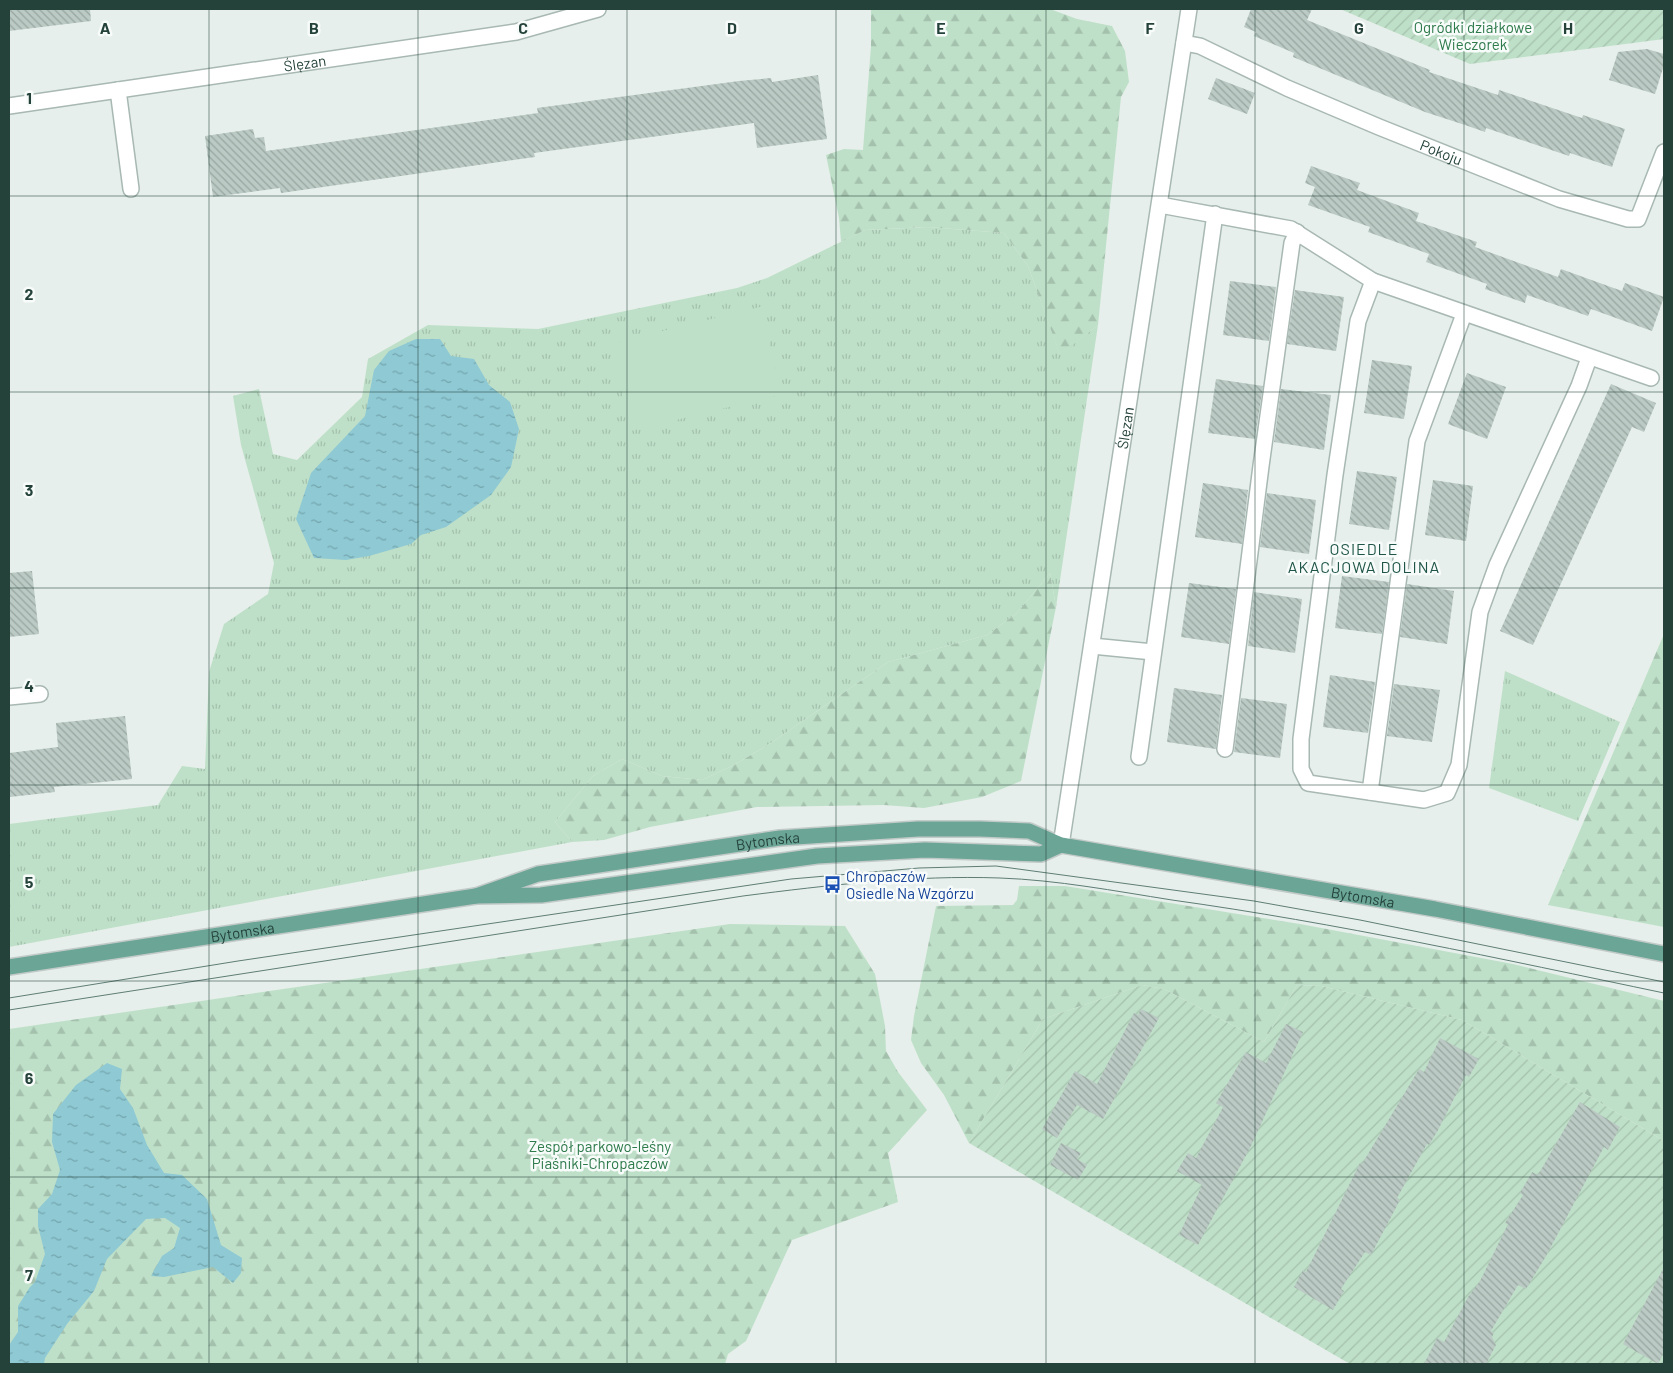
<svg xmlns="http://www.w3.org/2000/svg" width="1673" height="1373" viewBox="0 0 1673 1373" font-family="Barlow,sans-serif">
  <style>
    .grass { fill: url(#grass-tufts) }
    .forest { fill: url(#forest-firs) }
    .garden { fill: url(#garden-furrows) }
    .pitch { fill: #bfe0c8 }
    .water { fill: url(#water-ripples) }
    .building { fill: url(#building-back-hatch) }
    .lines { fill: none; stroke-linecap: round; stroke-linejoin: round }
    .minor-casing { stroke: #a8b8b2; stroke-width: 18 }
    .major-casing { stroke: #c2cac8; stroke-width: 18 }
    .minor { stroke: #fff; stroke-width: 15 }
    .major { stroke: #6aa596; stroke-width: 15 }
    .tram { stroke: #5f7d75; stroke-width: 1 }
    .grid { fill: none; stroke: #24423a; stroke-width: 1; stroke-opacity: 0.55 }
    .labels { text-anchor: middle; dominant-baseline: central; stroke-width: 5; stroke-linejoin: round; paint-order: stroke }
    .park-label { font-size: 15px; fill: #2d7a4b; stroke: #f7fbf9 }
    .street-label { font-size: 15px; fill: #24423a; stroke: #f7fbf9 }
    .transit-label { font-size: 15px; fill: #164399; stroke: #f7fbf9; text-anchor: start }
    .neighbourhood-label { font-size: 16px; letter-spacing: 1px; fill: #1f5548; stroke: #f7fbf9 }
    .grid-label { font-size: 16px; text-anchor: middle; font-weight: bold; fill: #24423a; stroke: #f7fbf9; stroke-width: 5; stroke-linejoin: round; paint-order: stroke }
  </style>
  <defs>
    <pattern id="grass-tufts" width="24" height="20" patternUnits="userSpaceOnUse" patternTransform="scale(1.25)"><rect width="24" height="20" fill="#bfe0c8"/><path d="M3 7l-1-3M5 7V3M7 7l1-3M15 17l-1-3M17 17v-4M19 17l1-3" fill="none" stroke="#a4c1ad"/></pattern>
    <pattern id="forest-firs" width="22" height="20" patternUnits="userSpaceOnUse" patternTransform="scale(1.25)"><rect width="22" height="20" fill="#bfe0c8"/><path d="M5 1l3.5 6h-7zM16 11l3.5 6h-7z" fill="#a4c1ad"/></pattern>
    <pattern id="garden-furrows" width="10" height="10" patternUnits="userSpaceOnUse" patternTransform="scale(1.25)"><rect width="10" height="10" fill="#bfe0c8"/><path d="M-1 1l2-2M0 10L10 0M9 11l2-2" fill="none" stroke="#a4c1ad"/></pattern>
    <pattern id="water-ripples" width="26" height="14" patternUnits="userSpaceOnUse" patternTransform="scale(1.25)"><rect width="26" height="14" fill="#8ec9d4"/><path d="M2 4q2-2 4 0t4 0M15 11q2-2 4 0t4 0" fill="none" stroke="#74a5ad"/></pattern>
    <pattern id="building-back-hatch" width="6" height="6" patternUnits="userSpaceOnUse" patternTransform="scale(1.25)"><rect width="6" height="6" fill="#bbcac4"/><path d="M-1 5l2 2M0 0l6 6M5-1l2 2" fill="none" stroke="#98a6a0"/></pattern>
  </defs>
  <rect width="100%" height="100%" fill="#e6efeb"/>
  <path class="grass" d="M928 227 1004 233 1028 266 1060 354 1098 325 1056 607 1050 573 1017 613 987 635 888 662 771 743 734 765 702 780 662 776 622 759 593 776 555 822 572 842 9 947V824L158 805 182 766 205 769 209 672 224 624 268 594 274 563 241 445 233 396 259 389 273 454 297 460 362 397 368 359 428 325 538 329 737 288 767 278 865 230Z
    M1505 671 1620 722 1578 821 1489 788Z"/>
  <path class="forest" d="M871 9H1050L1077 19 1112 26 1125 51 1129 82 1121 97 1098 325 1060 355 1028 266 1004 233 928 227 865 230 841 242 839 218 826 155 844 149 863 150 871 46Z
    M1050 573 1056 607 1021 781 982 797 924 808 884 805 757 807 650 827 604 840 572 842 555 822 593 776 622 759 662 776 702 780 734 765 771 743 888 662 987 635 1017 613Z
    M1664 634V927L1548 905Z
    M1019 886H1065L1300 924 1513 964 1664 1001V1141L1462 1020 1321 986 1297 985 1264 1042 1164 989 1142 985 1043 1019 969 1143 944 1095 921 1063 911 1040 914 1016 936 906 1013 905 1017 900Z
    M730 924 845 926 875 974 885 1026 886 1051 898 1072 927 1110 888 1153 898 1202 792 1240 746 1341 728 1354 725 1364H9V1029Z"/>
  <path class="garden" d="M1340 9H1664V39L1470 64Z
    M1142 985 1164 989 1264 1042 1297 985 1321 986 1462 1020 1664 1141V1364H1350L969 1143 1043 1019Z"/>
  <path class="pitch" d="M760 307 782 394 631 431 610 344Z"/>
  <path class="water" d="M416 339H440L451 356 474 359 489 385 510 402 519 429 511 467 491 495 446 527 421 535 411 544 369 556 346 560 314 558 296 519 311 473 365 416 374 370 389 351Z
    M107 1063 122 1069 120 1089 133 1108 147 1145 164 1173 182 1175 207 1199 221 1245 242 1258 241 1273 233 1283 213 1267 164 1277 151 1276 162 1256 174 1248 180 1228 165 1218 146 1219 107 1259 94 1291 67 1324 45 1358 44 1364H10L9 1345 18 1332V1306L30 1287 35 1282 45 1254 38 1226V1209L52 1194 60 1170 52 1142 53 1114 76 1085Z"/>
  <path class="building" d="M9 9H90L91 21 9 31Z
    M1251 9H1312L1307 20 1430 70 1429 72 1498 95 1499 90 1582 118 1583 115 1625 129 1612 167 1570 153 1569 156 1486 128 1485 132 1465 125 1425 112 1293 57 1294 53 1254 36 1256 32 1244 27Z
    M1647 49 1664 54V65L1655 94 1609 80 1618 52Z
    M818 75 827 139 757 148 754 123 534 153 535 157 281 193 280 188 213 197 205 136 253 129 255 138 264 137 266 151 538 113 537 108 739 81 771 78 772 82Z
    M1216 78 1255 93 1247 114 1208 99Z
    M1311 166 1360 183 1357 190 1419 213 1416 221 1477 242 1475 247 1558 277 1561 269 1622 291 1625 283 1664 297 1652 331 1591 309 1588 316 1527 295 1525 303 1485 289 1487 284 1426 262 1429 254 1368 232 1370 227 1308 205 1315 187 1305 183Z
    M1230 281 1276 287 1269 341 1223 335Z
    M1295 290 1344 297 1336 351 1287 344Z
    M1372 360 1412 366 1404 419 1364 413Z
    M1467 373 1506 387 1487 439 1448 424Z
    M1216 379 1263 386 1255 439 1208 433Z
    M1611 384 1656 403 1644 432 1632 427 1533 645 1500 631Z
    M1281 389 1331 395 1324 450 1274 442Z
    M1357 471 1397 477 1389 530 1349 524Z
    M1433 480 1473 486 1466 541 1425 535Z
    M1203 483 1248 490 1242 544 1195 537Z
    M1267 493 1316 500 1309 554 1260 547Z
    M32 571 39 634 9 637V573Z
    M1342 576 1389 582 1382 634 1335 628Z
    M1189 583 1236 589 1229 644 1181 637Z
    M1407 584 1454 591 1447 644 1400 637Z
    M1254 592 1302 599 1295 653 1248 646Z
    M1330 675 1375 682 1368 733 1323 727Z
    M1394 684 1440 690 1432 742 1387 736Z
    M1174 688 1222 695 1216 749 1167 742Z
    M1241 698 1287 704 1280 758 1234 752Z
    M125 716 132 779 54 787 55 792 10 797 9 753 58 747 56 723Z
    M1141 1009 1159 1018 1103 1119 1077 1105 1057 1138 1042 1129 1075 1071 1097 1084 1134 1013 1138 1015Z
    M1286 1024 1303 1032 1251 1146 1198 1245 1179 1235 1202 1185 1177 1171 1188 1153 1196 1158 1223 1107 1216 1103 1246 1052 1266 1063Z
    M1440 1038 1479 1059 1469 1077 1466 1075 1437 1132 1429 1145 1427 1144 1397 1198 1400 1200 1371 1255 1365 1252 1341 1289 1344 1291 1333 1310 1294 1287 1303 1270 1306 1272 1360 1163 1362 1164 1419 1069 1424 1072Z
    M1580 1102 1620 1127 1608 1150 1604 1147 1545 1258 1526 1289 1518 1285 1491 1331 1494 1333 1492 1337 1496 1345 1486 1364H1424L1437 1338 1444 1342 1468 1297 1480 1281 1508 1224 1505 1223 1523 1195 1520 1193 1532 1172 1538 1175Z
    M1061 1143 1081 1153 1077 1159 1087 1165 1078 1180 1050 1165Z
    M1664 1267V1353L1658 1364 1623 1344Z"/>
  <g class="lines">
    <defs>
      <g id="minor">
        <path id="s1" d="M1184 43 1200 46 1287 88 1379 127 1559 199 1628 219H1638L1664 152"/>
        <path d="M118 90 131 189"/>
        <path id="s2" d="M9 106 516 32 598 9"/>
        <path d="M1160 205 1291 229 1373 281 1651 378"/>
        <path d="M1373 281 1358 321 1335 475 1301 739V769L1308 783 1424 800 1447 793 1459 765 1480 612 1497 565 1579 386 1589 358"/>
        <path d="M1092 646 1153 652"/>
        <path d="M9 697 40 694"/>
        <path d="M1225 749 1261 466 1292 243 1297 232"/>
        <path d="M1139 757 1215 214"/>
        <path d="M1370 792 1417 441 1464 314"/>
        <path id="s3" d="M1061 845 1189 9"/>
      </g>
      <g id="major">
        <path id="s4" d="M476 896 538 874 780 838 918 829H980L1029 831 1061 845 1435 909 1664 954"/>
        <path id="s5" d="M9 967 476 896 541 895 817 856 925 850 1041 854 1061 845"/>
      </g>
    </defs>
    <use href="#minor" class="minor-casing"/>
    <use href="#major" class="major-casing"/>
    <use href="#minor" class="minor"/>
    <use href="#major" class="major"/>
    <path class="tram" d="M9 998 238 961 791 879 919 868 996 866 1254 901 1360 920 1664 982
      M9 1010 743 896C829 885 914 875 1000 878 1057 880 1115 891 1172 900 1337 923 1501 959 1664 993"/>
  </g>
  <path class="grid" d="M209 9V1364M418 9V1364M627 9V1364M836 9V1364M1046 9V1364M1255 9V1364M1464 9V1364M9 196H1664M9 392H1664M9 588H1664M9 785H1664M9 981H1664M9 1177H1664"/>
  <defs>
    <symbol id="bus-bare" viewBox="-9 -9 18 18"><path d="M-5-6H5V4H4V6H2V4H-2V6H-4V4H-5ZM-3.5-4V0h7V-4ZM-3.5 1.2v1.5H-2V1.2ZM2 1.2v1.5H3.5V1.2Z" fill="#1a4fb4" stroke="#f7fbf9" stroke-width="2.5" paint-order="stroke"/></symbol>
  </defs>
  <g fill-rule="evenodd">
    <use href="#bus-bare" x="820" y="872" width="25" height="25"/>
  </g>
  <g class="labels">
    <g class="park-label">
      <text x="1473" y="27">Ogródki działkowe<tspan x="1473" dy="17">Wieczorek</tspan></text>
      <text x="600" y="1146">Zespół parkowo-leśny<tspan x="600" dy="17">Piaśniki-Chropaczów</tspan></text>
    </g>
    <g class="street-label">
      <text stroke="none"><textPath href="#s2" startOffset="299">Ślęzan</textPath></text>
      <text stroke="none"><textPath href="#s1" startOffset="280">Pokoju</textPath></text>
      <text stroke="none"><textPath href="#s3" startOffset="422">Ślęzan</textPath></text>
      <text stroke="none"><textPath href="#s4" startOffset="298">Bytomska</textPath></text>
      <text stroke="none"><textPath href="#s4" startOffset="901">Bytomska</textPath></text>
      <text stroke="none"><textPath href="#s5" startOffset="236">Bytomska</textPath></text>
    </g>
    <g class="transit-label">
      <text x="846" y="876">Chropaczów<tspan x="846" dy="17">Osiedle Na Wzgórzu</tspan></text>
    </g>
    <g class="neighbourhood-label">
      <text x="1364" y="548">OSIEDLE<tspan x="1364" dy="18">AKACJOWA DOLINA</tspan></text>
    </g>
  </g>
  <g class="grid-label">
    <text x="105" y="34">A</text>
    <text x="314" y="34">B</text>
    <text x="523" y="34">C</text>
    <text x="732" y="34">D</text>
    <text x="941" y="34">E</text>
    <text x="1150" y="34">F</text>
    <text x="1359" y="34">G</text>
    <text x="1568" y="34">H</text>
    <text x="29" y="104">1</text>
    <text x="29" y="300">2</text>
    <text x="29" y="496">3</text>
    <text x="29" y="692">4</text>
    <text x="29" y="888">5</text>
    <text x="29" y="1084">6</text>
    <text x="29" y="1281">7</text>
  </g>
  <rect width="1673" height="1373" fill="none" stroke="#24423a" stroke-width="20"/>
</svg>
